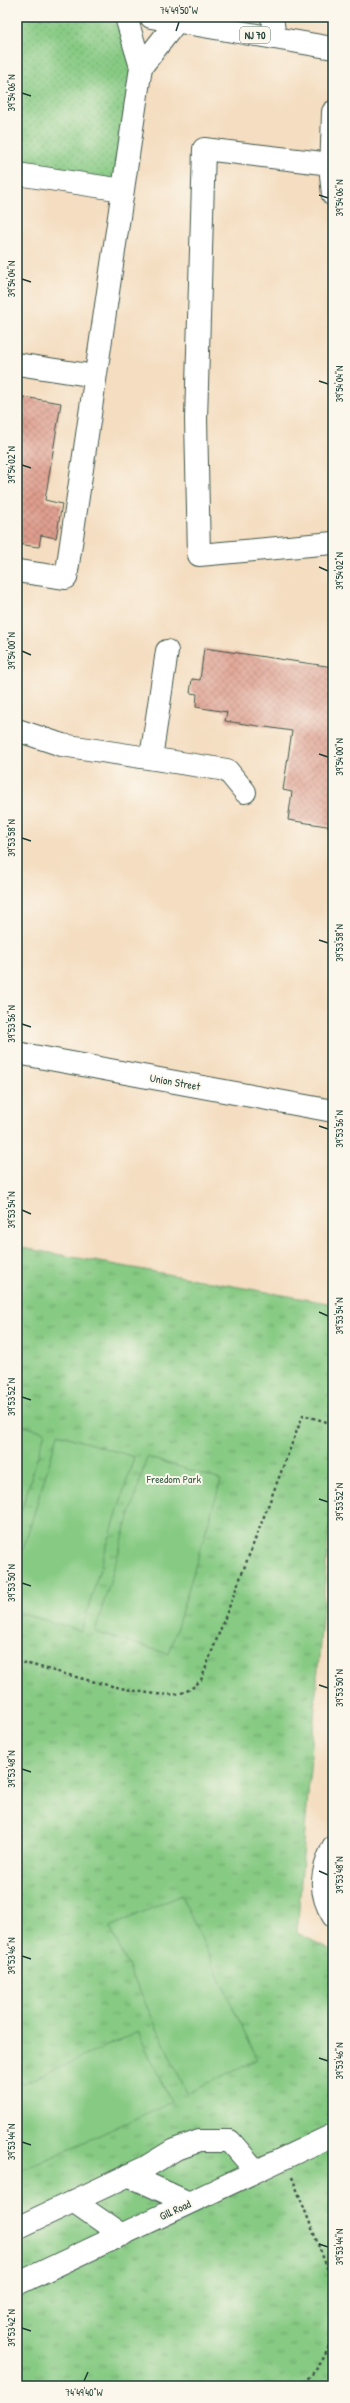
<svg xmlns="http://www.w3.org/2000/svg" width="350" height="2403" viewBox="0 0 350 2403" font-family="'Patrick Hand',sans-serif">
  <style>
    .grass { fill: url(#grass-dots); stroke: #52845c }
    .park { fill: url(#park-tufts); stroke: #52845c }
    .garden { fill: #86ca83; stroke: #52845c }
    .building { fill: url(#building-cross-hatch) }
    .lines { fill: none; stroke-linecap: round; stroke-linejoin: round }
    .minor-casing { stroke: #3f5549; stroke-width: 24 }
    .highway-casing { stroke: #3f5549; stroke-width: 24 }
    .path { stroke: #3f5549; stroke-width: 2.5; stroke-dasharray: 3 3; stroke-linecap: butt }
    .minor { stroke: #fff; stroke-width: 22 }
    .highway { stroke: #fff; stroke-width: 22 }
    .ticks { fill: none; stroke: #1f3d34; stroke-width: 1.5 }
    .labels { text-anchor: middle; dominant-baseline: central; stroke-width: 4; stroke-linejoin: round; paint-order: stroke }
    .shield { fill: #fbf7ec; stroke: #61756b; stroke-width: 1 }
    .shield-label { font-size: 10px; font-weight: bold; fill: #1f3d34 }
    .street-label { font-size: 11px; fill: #1f3d34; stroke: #fbf7ec }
    .park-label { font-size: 11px; fill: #396048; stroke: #fbf7ec }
    .neatline { fill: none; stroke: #1f3d34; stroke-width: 1.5 }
    .ticks-label { font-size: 10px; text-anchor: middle; fill: #1f3d34 }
  </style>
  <defs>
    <pattern id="grass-dots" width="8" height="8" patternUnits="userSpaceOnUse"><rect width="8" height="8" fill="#86ca83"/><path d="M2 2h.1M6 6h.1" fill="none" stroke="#6da56c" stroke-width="1.8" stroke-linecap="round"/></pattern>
    <pattern id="park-tufts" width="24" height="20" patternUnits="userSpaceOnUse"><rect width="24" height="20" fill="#86ca83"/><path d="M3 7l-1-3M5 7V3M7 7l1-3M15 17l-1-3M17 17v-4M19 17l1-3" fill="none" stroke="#6da56c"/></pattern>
    <pattern id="building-cross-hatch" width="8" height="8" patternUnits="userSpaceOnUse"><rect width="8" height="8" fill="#df9e8e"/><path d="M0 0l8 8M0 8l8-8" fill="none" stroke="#b48275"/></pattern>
  </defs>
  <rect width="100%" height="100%" fill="#fbf7ec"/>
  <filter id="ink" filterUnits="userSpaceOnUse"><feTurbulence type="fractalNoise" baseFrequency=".025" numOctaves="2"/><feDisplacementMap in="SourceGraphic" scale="8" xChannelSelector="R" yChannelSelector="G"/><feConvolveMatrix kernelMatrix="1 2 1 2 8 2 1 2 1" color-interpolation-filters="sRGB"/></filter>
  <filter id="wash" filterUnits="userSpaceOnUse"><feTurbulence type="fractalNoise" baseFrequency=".012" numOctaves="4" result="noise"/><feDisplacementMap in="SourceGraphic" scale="16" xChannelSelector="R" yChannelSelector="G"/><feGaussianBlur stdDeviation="0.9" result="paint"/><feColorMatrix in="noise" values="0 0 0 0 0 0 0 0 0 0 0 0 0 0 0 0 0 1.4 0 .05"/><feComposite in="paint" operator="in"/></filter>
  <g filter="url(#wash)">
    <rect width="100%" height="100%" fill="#f4ddc0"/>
    <path class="grass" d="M17 17H126L141 67 123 190 17 174Z"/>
    <path class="park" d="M17 1247 333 1304V1480L297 1933 333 1951V2386H17Z"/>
    <path class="garden" d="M17 1424 45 1432 17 1525Z
      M58 1434 134 1457 81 1631 17 1612V1570Z
      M147 1457 221 1480 169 1654 95 1632Z
      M181 1895 257 2059 187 2093 110 1927Z
      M138 2032 171 2102 17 2173V2086Z"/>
    <g id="blocks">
      <path class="building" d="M17 396 61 403 45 500 62 504 56 538 41 535 39 547 17 544Z
        M204 648 333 667V827L288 820 292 792 283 790 292 731 225 721 227 712 196 707 197 694 190 693 192 679 200 680Z"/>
    </g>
  </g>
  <g filter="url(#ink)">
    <use href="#blocks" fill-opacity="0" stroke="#3f5549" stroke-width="1"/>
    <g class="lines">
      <defs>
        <path id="minor" d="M272 17 275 38
          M141 67 177 21
          M333 112 331 175 333 195
          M331 164 204 149 196 419 199 555 333 543
          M17 174 123 190
          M17 364 95 376
          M17 571 66 578 141 67 126 17
          M17 730 62 745 227 770 245 792
          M151 758 167 651
          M17 1053 333 1111
          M333 1847C321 1872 318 1892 333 1916
          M128 2175 189 2203
          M73 2201 122 2235
          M17 2228 146 2167 174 2150 199 2141H230L256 2171
          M17 2284 333 2135"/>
        <path id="highway" d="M151 17 333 48"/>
      </defs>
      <use href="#minor" class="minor-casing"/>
      <use href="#highway" class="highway-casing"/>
      <path class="path" d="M17 1661C51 1669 152 1702 181 1693 189 1691 195 1686 201 1680L303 1415 327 1422
        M292 2177 333 2283
        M298 2386C316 2375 329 2353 333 2332"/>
      <use href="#minor" class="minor"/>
      <use href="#highway" class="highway"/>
    </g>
  </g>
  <path class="ticks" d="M176 31 179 22M22 93 31 96M319 195 328 198M22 279 31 282M319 381 328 384M22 465 31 468M319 567 328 571M22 651 31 655M319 754 328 757M22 838 31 841M319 940 328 943M22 1024 31 1027M319 1126 328 1129M22 1210 31 1214M319 1312 328 1316M22 1397 31 1400M319 1499 328 1502M22 1583 31 1586M319 1685 328 1688M22 1769 31 1772M319 1871 328 1875M22 1956 31 1959M319 2058 328 2061M22 2142 31 2145M319 2244 328 2247M22 2328 31 2331M84 2381 88 2372"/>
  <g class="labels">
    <rect class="shield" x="240" y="27" width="30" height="16" rx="3"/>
    <g class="shield-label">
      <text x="255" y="35">NJ 70</text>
    </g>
    <g class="street-label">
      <text transform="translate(175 1082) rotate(10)">Union Street</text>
      <text transform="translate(175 2210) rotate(-25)">Gill Road</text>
    </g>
    <g class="park-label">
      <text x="174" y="1479">Freedom Park</text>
    </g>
  </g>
  <rect width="350" height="2403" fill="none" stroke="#fbf7ec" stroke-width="44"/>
  <rect x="22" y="22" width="306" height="2359" class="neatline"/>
  <g class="ticks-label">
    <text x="179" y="14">74°49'50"W</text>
    <text transform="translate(11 93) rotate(-90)" y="4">39°54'06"N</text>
    <text transform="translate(339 198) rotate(-90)" y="4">39°54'06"N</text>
    <text transform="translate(11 279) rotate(-90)" y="4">39°54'04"N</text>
    <text transform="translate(339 384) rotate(-90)" y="4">39°54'04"N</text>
    <text transform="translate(11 465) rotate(-90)" y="4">39°54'02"N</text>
    <text transform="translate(339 571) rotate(-90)" y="4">39°54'02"N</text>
    <text transform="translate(11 651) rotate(-90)" y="4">39°54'00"N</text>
    <text transform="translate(339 757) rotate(-90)" y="4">39°54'00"N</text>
    <text transform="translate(11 838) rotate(-90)" y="4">39°53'58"N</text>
    <text transform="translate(339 943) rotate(-90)" y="4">39°53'58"N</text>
    <text transform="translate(11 1024) rotate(-90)" y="4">39°53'56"N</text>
    <text transform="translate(339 1129) rotate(-90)" y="4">39°53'56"N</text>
    <text transform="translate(11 1210) rotate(-90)" y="4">39°53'54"N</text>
    <text transform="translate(339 1316) rotate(-90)" y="4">39°53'54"N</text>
    <text transform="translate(11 1397) rotate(-90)" y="4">39°53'52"N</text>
    <text transform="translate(339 1502) rotate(-90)" y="4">39°53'52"N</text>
    <text transform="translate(11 1583) rotate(-90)" y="4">39°53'50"N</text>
    <text transform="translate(339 1688) rotate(-90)" y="4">39°53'50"N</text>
    <text transform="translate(11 1769) rotate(-90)" y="4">39°53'48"N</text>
    <text transform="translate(339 1875) rotate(-90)" y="4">39°53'48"N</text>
    <text transform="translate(11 1956) rotate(-90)" y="4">39°53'46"N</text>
    <text transform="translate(339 2061) rotate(-90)" y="4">39°53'46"N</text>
    <text transform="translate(11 2142) rotate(-90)" y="4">39°53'44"N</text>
    <text transform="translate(339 2247) rotate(-90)" y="4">39°53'44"N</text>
    <text transform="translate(11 2328) rotate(-90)" y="4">39°53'42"N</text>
    <text x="84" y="2396">74°49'40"W</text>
  </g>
</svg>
